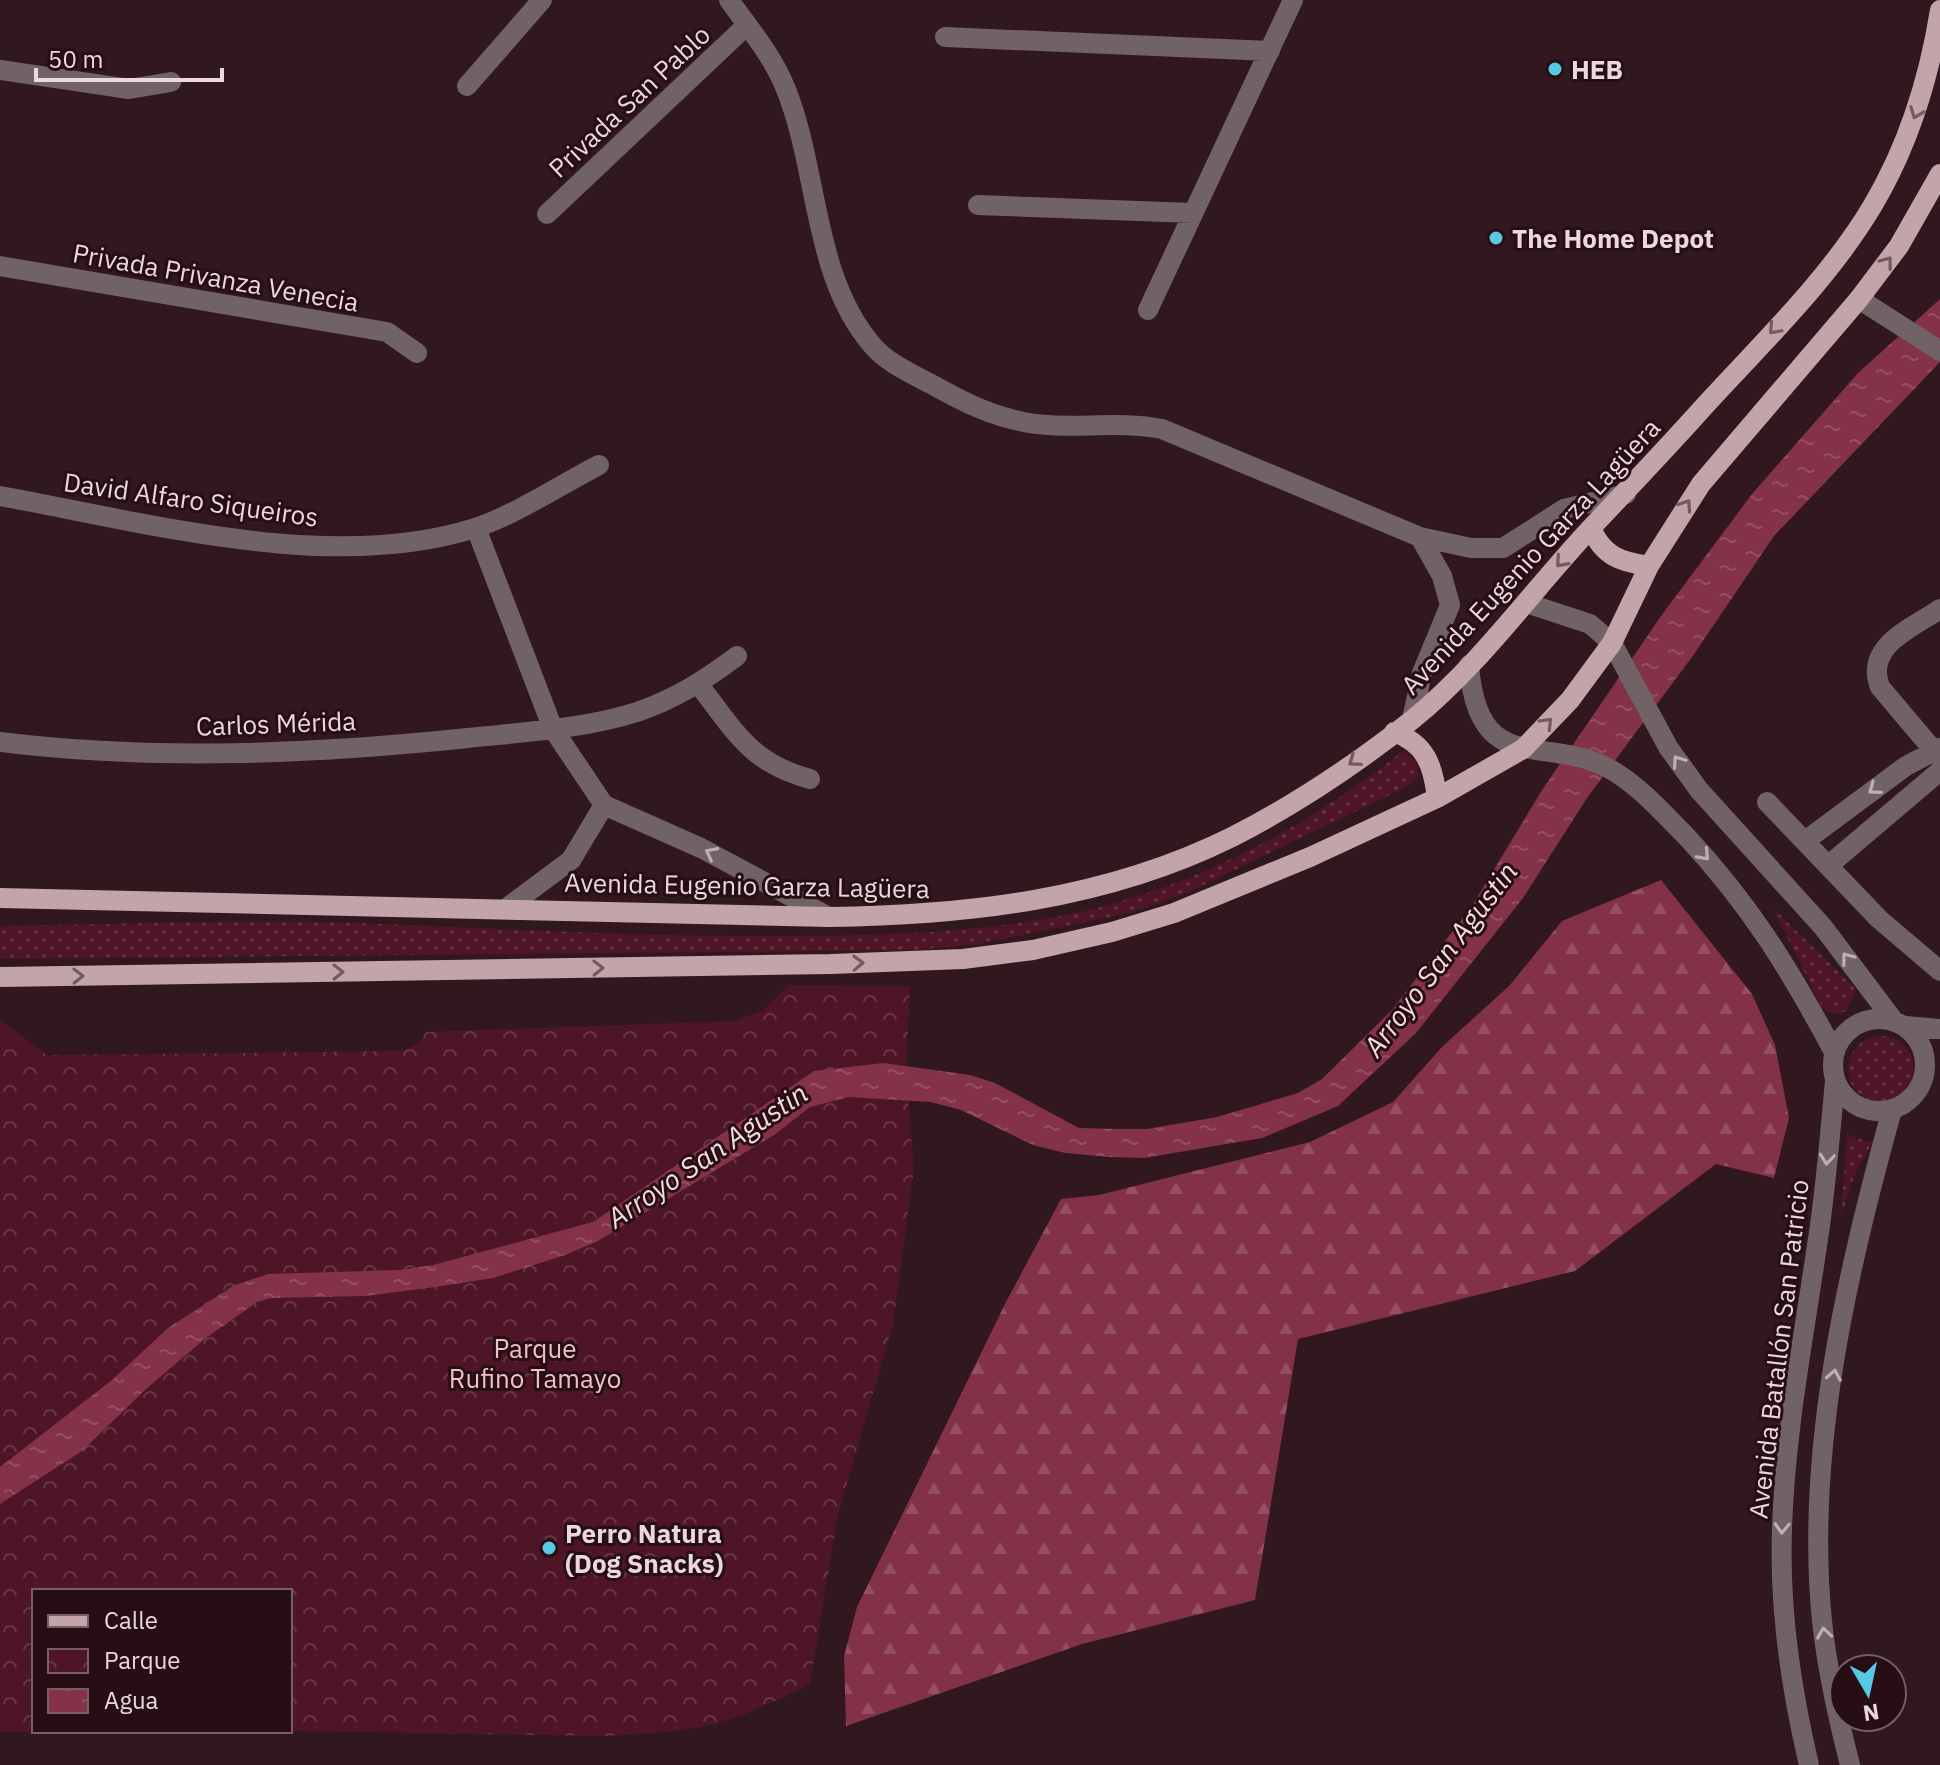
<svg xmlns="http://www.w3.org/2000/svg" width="1940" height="1765" viewBox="0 0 1940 1765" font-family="'IBM Plex Sans',sans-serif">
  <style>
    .grass { fill: url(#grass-dots) }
    .forest { fill: url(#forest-firs) }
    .park { fill: url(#park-crowns) }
    .water { fill: url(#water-ripples) }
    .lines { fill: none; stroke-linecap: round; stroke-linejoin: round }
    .minor { stroke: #706265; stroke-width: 20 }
    .major { stroke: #c2a4aa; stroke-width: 20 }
    .oneway { stroke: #74595f }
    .oneway2 { stroke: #c0afb2 }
    .poi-dot { fill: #57c9e2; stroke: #260e14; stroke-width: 3 }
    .labels { text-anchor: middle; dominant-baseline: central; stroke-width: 6; stroke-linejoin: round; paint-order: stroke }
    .poi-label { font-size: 26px; font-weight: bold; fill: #ebd8dc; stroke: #260e14; text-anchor: start }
    .street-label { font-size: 26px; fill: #ebd8dc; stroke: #260e14 }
    .park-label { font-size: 26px; fill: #f0bfc9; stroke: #260e14 }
    .water-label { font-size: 28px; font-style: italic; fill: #f4dbdf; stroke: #260e14 }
  </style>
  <defs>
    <pattern id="grass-dots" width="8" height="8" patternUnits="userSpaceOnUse" patternTransform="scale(2)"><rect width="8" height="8" fill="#4e1527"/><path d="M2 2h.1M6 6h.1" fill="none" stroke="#683646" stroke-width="1.8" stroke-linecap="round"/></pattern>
    <pattern id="forest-firs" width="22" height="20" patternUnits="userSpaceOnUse" patternTransform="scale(2)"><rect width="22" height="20" fill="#833149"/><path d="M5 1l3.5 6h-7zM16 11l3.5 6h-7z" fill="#954e63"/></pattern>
    <pattern id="park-crowns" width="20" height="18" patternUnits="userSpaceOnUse" patternTransform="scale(2)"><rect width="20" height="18" fill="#4e1527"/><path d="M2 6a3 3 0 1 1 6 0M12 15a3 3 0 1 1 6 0" fill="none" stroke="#683646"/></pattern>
    <pattern id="water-ripples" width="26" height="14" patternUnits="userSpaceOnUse" patternTransform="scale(2)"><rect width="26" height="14" fill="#84314a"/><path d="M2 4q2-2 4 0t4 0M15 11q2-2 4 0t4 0" fill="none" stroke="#964e64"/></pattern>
  </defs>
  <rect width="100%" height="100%" fill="#31171e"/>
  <path class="grass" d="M1403 751 1418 763 1419 777 1404 788 1189 892 1130 913 978 944 915 950 0 959V926C128 924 257 919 385 924 521 930 656 937 792 936 885 935 975 933 1067 915 1189 890 1307 828 1403 751Z
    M1773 908 1856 989 1847 1011 1835 1014 1822 1008Z
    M1848 1069a33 33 0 1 1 66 0a33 33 0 1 1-66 0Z
    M1847 1135 1872 1143 1854 1176 1841 1216Z"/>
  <path class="forest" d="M1661 880 1752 994 1775 1045 1789 1118 1774 1178 1716 1164 1575 1271 1298 1339 1255 1600 1082 1644 846 1726 844 1656 857 1607 1006 1302 1061 1199 1099 1195 1310 1142 1393 1102 1442 1047 1510 985 1562 921Z"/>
  <path class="park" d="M789 985 910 986 906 1071 914 1169 893 1324 838 1515 810 1684C777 1700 742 1718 706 1726 674 1733 639 1734 606 1736L290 1731V1591H34V1731H86L0 1732V1020L47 1055 401 1051 418 1044 426 1032 735 1021 762 1011Z"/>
  <path class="water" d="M1940 299V362L1774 536 1692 657 1587 798 1523 898 1416 1033 1338 1106 1262 1138 1144 1158 1109 1157 1065 1153 1033 1145 961 1110 931 1102 848 1097 810 1107 774 1135 598 1241 565 1255 493 1278 435 1287 365 1296 271 1298 257 1302 206 1338 146 1389 82 1451 0 1504V1467L112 1380 168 1328 233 1286 268 1274 400 1270 433 1265 593 1222 814 1071 883 1063 970 1075 995 1083 1079 1128 1117 1129H1147L1217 1117 1298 1093 1322 1079 1392 1010 1472 906 1542 790 1661 616 1752 494 1858 373Z"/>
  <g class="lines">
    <path class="minor" d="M729 0C749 28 772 55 785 87 819 169 812 275 872 345 887 363 912 374 933 385 958 399 983 412 1011 419 1060 433 1111 419 1162 429L1420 537 1471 548H1503L1564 509 1626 494
      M945 37 1270 51
      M0 70 129 89 171 82
      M467 86 542 0
      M978 205 1193 213
      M547 214 747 25
      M0 266 387 332 417 353
      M1859 299 1940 351
      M1148 310 1293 0
      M0 496C145 522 330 574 475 528 513 516 562 484 599 465
      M476 528 553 729 604 805 701 848 829 917
      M1526 603 1590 624 1612 643 1668 747 1699 790 1823 927 1894 1021
      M1940 609C1912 628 1864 646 1880 687L1940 758
      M1469 665C1478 784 1551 729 1618 774 1644 791 1664 814 1686 836 1751 906 1789 968 1834 1052
      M699 685C735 731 750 763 810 779
      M1412 719 1422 673 1450 605 1442 576 1420 537
      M0 742C155 761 314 754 468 738 524 732 583 729 637 712 675 699 705 680 737 656
      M1767 802 1879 919 1940 971
      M1805 841 1906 766 1940 748
      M1829 865 1940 771
      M508 907 571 860 604 805
      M1833 1065a46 46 0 1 1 92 0a46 46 0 1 1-92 0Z
      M1906 1026 1940 1029
      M1809 1765C1791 1689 1779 1608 1782 1529 1785 1432 1804 1336 1818 1239 1826 1187 1830 1134 1835 1081
      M1850 1765C1838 1718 1827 1669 1822 1621 1805 1453 1847 1271 1892 1110"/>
    <path class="major" d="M1591 528C1603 556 1620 562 1649 566
      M1394 732C1426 744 1433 765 1437 798
      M0 898 829 917C967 915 1105 900 1232 837 1295 805 1356 764 1412 720 1480 665 1531 592 1590 529 1627 490 1664 451 1700 411 1759 346 1828 281 1873 205 1909 144 1929 79 1940 10
      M0 977 831 964 963 959 1033 950 1112 932 1174 913 1310 857 1437 798 1523 749 1570 700 1612 643 1649 566 1701 484 1859 299 1899 246 1940 174"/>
  </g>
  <defs><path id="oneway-chevron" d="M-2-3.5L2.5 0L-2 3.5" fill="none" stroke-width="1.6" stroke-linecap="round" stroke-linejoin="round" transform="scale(2)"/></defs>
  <g class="oneway">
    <use href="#oneway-chevron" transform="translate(1916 113) rotate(111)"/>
    <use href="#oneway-chevron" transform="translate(1887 262) rotate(-53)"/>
    <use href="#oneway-chevron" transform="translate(1774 329) rotate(132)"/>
    <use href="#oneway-chevron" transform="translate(1686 505) rotate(-56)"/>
    <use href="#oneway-chevron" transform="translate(1561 562) rotate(131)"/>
    <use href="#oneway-chevron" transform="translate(1547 723) rotate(-46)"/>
    <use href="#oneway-chevron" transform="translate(1354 761) rotate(144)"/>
    <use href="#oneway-chevron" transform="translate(858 963) rotate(-2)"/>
    <use href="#oneway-chevron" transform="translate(598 968) rotate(-1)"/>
    <use href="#oneway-chevron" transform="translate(338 972) rotate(-1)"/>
    <use href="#oneway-chevron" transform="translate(78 976) rotate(-1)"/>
  </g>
  <g class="oneway2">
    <use href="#oneway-chevron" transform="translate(1678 761) rotate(-125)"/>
    <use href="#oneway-chevron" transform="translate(1874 789) rotate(144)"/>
    <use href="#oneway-chevron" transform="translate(711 853) rotate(-153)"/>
    <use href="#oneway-chevron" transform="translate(1704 855) rotate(47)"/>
    <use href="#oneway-chevron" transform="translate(1847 958) rotate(-127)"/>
    <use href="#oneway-chevron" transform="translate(1827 1159) rotate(96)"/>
    <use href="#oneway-chevron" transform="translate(1834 1375) rotate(-80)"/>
    <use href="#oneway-chevron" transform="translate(1782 1528) rotate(92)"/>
    <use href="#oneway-chevron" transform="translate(1824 1633) rotate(-99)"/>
  </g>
  <g class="poi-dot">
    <circle cx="1555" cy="69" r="8"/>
    <circle cx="1496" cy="238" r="8"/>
    <circle cx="549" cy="1548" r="8"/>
  </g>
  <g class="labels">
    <g class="poi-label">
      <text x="1571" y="69">HEB</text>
      <text x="1512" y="238">The Home Depot</text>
      <text x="565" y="1533">Perro Natura<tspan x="565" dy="30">(Dog Snacks)</tspan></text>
    </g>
    <g class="street-label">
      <text transform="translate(629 101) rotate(-43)">Privada San Pablo</text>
      <text transform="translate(216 277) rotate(10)">Privada Privanza Venecia</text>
      <text transform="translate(191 499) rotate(8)">David Alfaro Siqueiros</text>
      <text transform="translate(1530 556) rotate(-47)">Avenida Eugenio Garza Lagüera</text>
      <text transform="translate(276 723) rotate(-2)">Carlos Mérida</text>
      <text transform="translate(747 885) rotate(1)">Avenida Eugenio Garza Lagüera</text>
      <text transform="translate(1778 1349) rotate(-83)">Avenida Batallón San Patricio</text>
    </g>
    <g class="park-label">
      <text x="535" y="1348">Parque<tspan x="535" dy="30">Rufino Tamayo</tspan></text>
    </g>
    <g class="water-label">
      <text transform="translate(1440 959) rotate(-53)">Arroyo San Agustin</text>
      <text transform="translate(707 1155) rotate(-34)">Arroyo San Agustin</text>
    </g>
  </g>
  <rect x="32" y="1589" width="260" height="144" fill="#260e14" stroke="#755f64" stroke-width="2"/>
  <rect x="48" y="1615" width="40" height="12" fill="#c2a4aa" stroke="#755f64" stroke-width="2"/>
  <text x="104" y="1629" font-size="24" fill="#ebd8dc">Calle</text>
  <rect x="48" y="1649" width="40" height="24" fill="url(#park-crowns)" stroke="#755f64" stroke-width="2"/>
  <text x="104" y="1669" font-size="24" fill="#ebd8dc">Parque</text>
  <rect x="48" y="1689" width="40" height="24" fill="url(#water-ripples)" stroke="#755f64" stroke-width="2"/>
  <text x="104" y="1709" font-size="24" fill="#ebd8dc">Agua</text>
  <g transform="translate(1868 1693) rotate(171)"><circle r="38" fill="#260e14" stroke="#755f64" stroke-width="2"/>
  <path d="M0-6L14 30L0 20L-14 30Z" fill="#57c9e2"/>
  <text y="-12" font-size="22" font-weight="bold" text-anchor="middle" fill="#ebd8dc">N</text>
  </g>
  <path d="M36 68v12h186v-12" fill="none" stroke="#ebd8dc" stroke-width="4"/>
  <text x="48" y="68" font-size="24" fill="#ebd8dc" stroke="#260e14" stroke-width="6" paint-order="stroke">50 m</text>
</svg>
